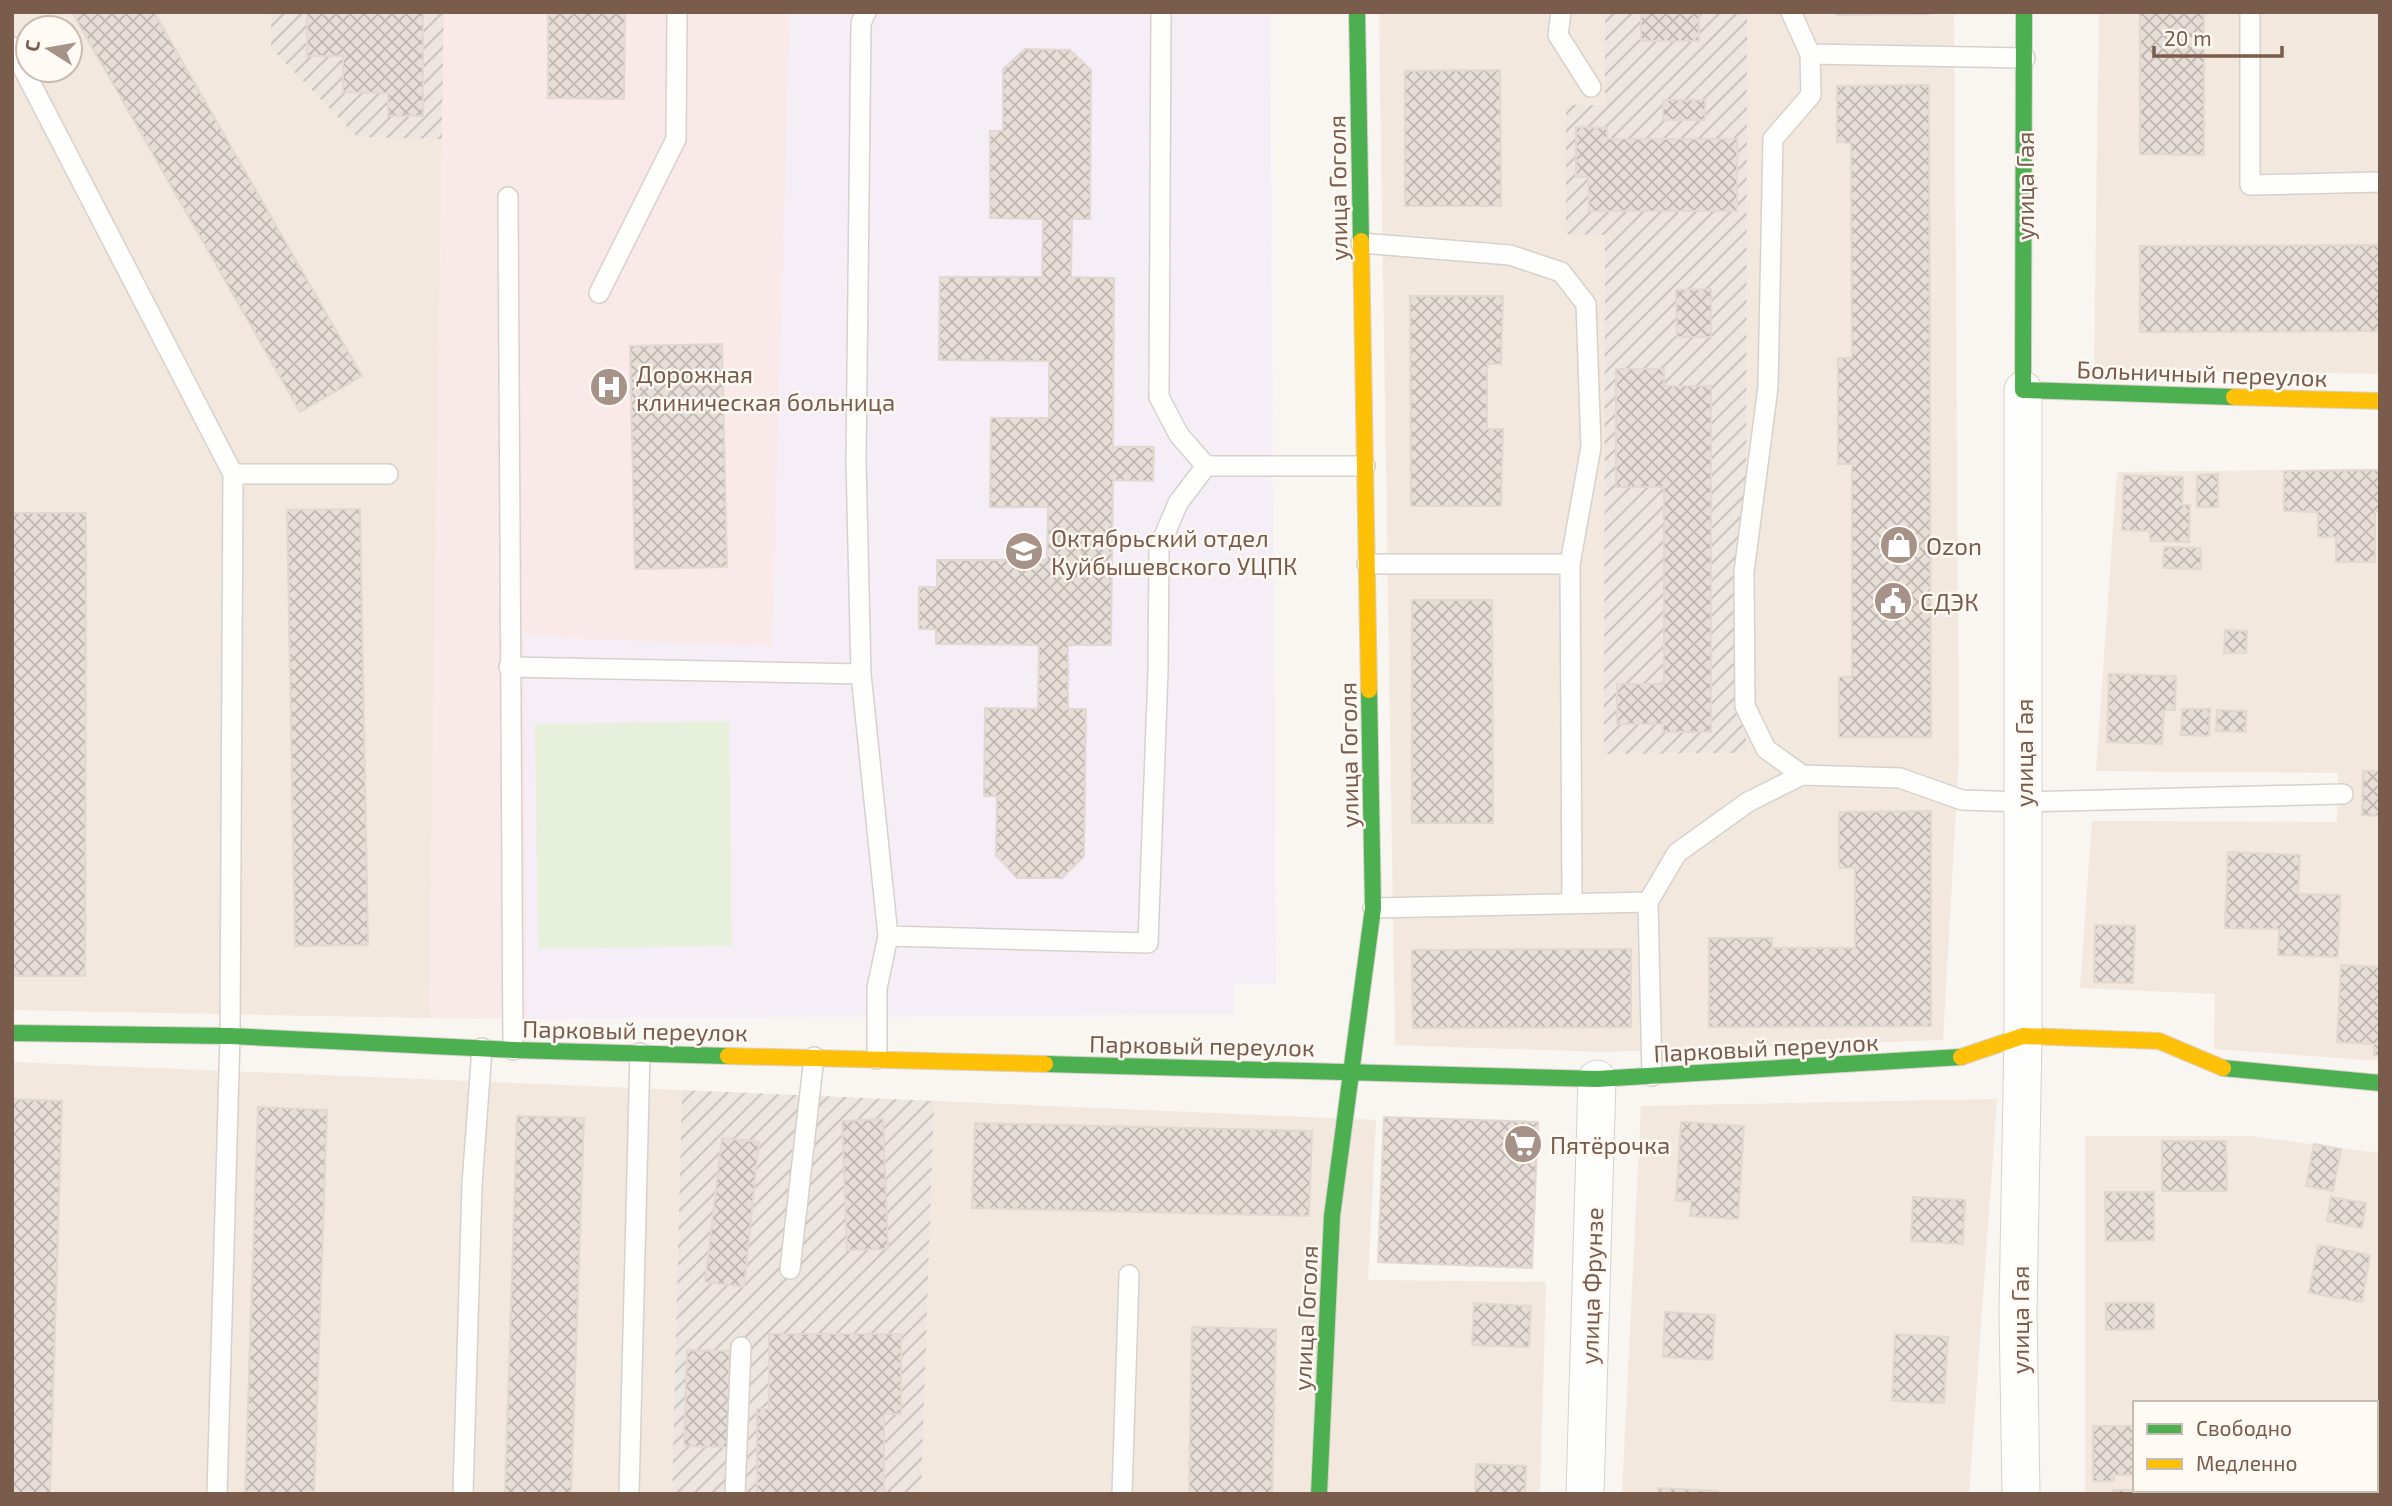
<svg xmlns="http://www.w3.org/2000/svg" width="2392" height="1506" viewBox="0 0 2392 1506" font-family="'Exo 2',sans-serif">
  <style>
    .residential { fill: #f2e8de; fill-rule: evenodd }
    .industrial { fill: url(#industrial-furrows) }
    .education { fill: #f6eef6 }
    .medical { fill: #fae9e9 }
    .green { fill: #e7f0db }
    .building { fill: url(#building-cross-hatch); stroke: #e2d8d2; stroke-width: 2 }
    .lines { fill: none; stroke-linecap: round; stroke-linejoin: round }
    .lane-casing { stroke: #d7d1cb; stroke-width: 22 }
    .street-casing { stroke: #d7d1cb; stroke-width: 39 }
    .fast-casing { stroke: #d9d2cb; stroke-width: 18 }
    .slow-casing { stroke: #d9d2cb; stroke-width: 18 }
    .lane { stroke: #fefefd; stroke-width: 19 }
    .street { stroke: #fefefd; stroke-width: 37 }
    .fast { stroke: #4caf50; stroke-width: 16 }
    .slow { stroke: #ffc107; stroke-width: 16 }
    .labels { text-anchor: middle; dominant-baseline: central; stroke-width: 5; stroke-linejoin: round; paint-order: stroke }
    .street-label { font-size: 24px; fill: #7a5c4d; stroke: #fffaf3 }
    .poi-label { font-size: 24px; fill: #7a5c4d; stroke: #fffaf3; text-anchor: start }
  </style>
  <defs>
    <pattern id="industrial-furrows" width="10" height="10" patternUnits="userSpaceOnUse" patternTransform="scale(1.75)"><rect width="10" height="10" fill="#ede5e0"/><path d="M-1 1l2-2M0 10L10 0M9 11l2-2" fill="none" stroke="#c5bdb8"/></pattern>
    <pattern id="building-cross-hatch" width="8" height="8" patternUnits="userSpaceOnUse" patternTransform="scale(1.75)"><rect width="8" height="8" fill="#e6ded7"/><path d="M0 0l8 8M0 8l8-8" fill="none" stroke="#bfb7b1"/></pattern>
  </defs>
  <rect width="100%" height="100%" fill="#f9f5f0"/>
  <path class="residential" d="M12 12H271V48L357 137 442 139 429 1018 12 1010ZM28 28H70V70H28Z
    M1379 12H1605V105L1566 106 1567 234H1605V754L1746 753 1747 12H1954L1959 756 1943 1040 1603 1052 1395 1045Z
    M2099 12H2380V374L2094 369Z
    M2380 469V1061L2214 1049 2215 994 2080 988 2092 821 2337 822 2338 773 2096 771 2117 472Z
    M12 1062 682 1090 672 1494H12Z
    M1997 1099 1969 1494H1622L1641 1106Z
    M934 1101 1376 1120 1368 1280 1546 1282 1540 1494H921Z
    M2085 1136H2250L2380 1153V1494H2085ZM2135 1403H2376V1490H2135Z"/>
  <path class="industrial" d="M271 12H444L442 139 357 137 271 48Z
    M1605 12H1747L1746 753 1604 754 1605 235 1566 234V105H1605Z
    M682 1090 934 1101 921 1494H672Z"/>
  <path class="education" d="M790 12H1270L1276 984H1234V1014L527 1019 524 636 772 647Z"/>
  <path class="medical" d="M444 12H790L772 647 524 636 527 1019 429 1018Z"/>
  <path class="green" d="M729 721 732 946 538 949 535 724Z"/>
  <path class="building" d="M72 12H154L362 376 300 412Z
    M307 12H423V116H388V93L343 92V56H307Z
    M548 12H625L624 99 548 98Z
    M1641 12H1699V41H1641Z
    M1837 12H1929V14L1837 15Z
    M2140 12H2204V155L2140 154Z
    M1025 49 1070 50 1091 70 1090 219H1072L1071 277 1114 278 1113 447H1154L1153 481 1113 480 1111 645H1068V709H1086L1084 856 1062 878H1017L996 855 997 796H984L985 708 1038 709 1039 645 936 644V629H919V587H937V560H1047L1048 507H990L991 418H1049V361L939 360 940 277H1042L1043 219 990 218V131H1003V69Z
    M1500 70 1501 206H1405V71Z
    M1929 85 1931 737H1839V677H1852V464H1838V358H1852L1851 143 1837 142V86Z
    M1663 100H1705V120H1663Z
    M1576 127 1607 128V139H1737V211H1589L1588 177H1576Z
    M2380 245V331L2140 332V246Z
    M1711 289V337H1677L1676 290Z
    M1410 296H1503L1501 364H1487V429H1503L1501 506H1411Z
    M722 344 727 567 635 569 630 346Z
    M1616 369H1664V386H1711V732H1663V724H1617V684H1664V487H1616Z
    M2380 470V511H2375V562H2336V537H2318V512L2284 511V471Z
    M2218 474V507H2197V475Z
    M2124 475 2183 477 2182 505H2190L2189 542 2150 541V531L2122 530Z
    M360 509 368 945 295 946 287 510Z
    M12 513H86L85 976H12Z
    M2164 547 2201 548V569L2163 568Z
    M1412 600H1492L1493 823H1412Z
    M2225 630 2247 631 2246 653H2224Z
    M2109 674 2176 676 2175 710H2164L2162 744 2107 742Z
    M2182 709H2210L2209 736 2181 735Z
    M2217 710 2246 711V732L2216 731Z
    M2363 771H2380V816L2362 815Z
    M1931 811V1026L1709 1027V938H1772V948H1855V868H1839V812Z
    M2228 852 2300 855 2298 894 2340 895 2338 957 2278 955 2279 929 2225 928Z
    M2095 925 2135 926 2133 983 2094 982Z
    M1631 949V1027L1413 1028 1412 950Z
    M2341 965 2380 967V1055H2374V1044L2337 1042Z
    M12 1099 62 1101 50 1494H12Z
    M258 1107 327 1110 314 1494H245Z
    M517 1116 584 1118 571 1494H505Z
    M1384 1117 1538 1122 1532 1268 1378 1262Z
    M883 1119 888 1249 847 1250 842 1121Z
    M1681 1122 1744 1126 1738 1219 1690 1216 1691 1201H1676Z
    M975 1123 1312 1131 1309 1216 972 1208Z
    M722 1138 759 1142 744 1287 705 1282Z
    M2162 1141H2226L2227 1191H2162Z
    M2314 1144 2341 1149 2333 1191 2306 1186Z
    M2105 1192H2154V1240L2106 1241Z
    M1913 1197 1965 1200 1963 1244 1911 1241Z
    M2331 1197 2366 1203 2362 1228 2327 1221Z
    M2318 1245 2370 1255 2362 1302 2309 1293Z
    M1474 1303 1531 1306 1529 1347 1472 1345Z
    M2106 1303H2154V1329L2106 1330Z
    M1665 1312 1715 1315 1712 1360 1663 1357Z
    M1192 1327 1276 1329 1272 1494H1189Z
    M769 1334H901V1414H884V1494H757V1409H769Z
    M1895 1334 1948 1337 1944 1403 1892 1401Z
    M687 1350 730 1351 727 1447 684 1446Z
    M2093 1426H2135V1475H2114V1481H2093Z
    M1476 1464 1526 1466 1525 1494H1475Z
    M1658 1488 1718 1491V1494H1658Z
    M2113 1490H2139V1494H2113Z"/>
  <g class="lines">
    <defs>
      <path id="lane" d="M866 12 861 23 856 461 861 674 888 936
        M1161 12 1159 397 1179 435 1206 466
        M1561 12 1558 35 1591 87
        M1791 12 1810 54 1811 95 1773 139 1768 387 1744 572 1745 706 1766 749 1802 775 1900 778 1962 800 2023 802 2343 794
        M2250 12V185L2380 182
        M12 47 233 474 230 1036 217 1494
        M1810 54 2025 58
        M508 197 513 1050
        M1361 243 1510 255 1561 272 1586 304 1591 447 1570 564 1572 904
        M599 293 676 139 677 12
        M233 474H388
        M1367 564H1570
        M509 667 861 674
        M1373 908 1648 902
        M877 1059V988L888 936 1148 943 1158 671 1159 548 1178 503 1206 466H1365
        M1652 1076 1648 902 1677 853 1748 802 1802 775
        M790 1269 814 1057
        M463 1494 472 1185 482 1048
        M629 1494 640 1053
        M735 1494 741 1347
        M1122 1494 1129 1275"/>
      <path id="street" d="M1585 1494 1597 1079
        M2021 1494 2018 1311 2023 1036V390"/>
      <path id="fast" d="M1357 12 1361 241
        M2024 12 2023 390 2234 397
        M12 1033 230 1036 513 1050 728 1056
        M1045 1064 1597 1079 1961 1057
        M2223 1068 2380 1083
        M1319 1494 1332 1216 1373 908 1369 690"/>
      <path id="slow" d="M1361 241 1369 690
        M2234 397 2380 401
        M728 1056 1045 1064
        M1961 1057 2023 1036 2159 1041 2223 1068"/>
    </defs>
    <use href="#lane" class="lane-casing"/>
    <use href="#street" class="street-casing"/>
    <use href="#fast" class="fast-casing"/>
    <use href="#slow" class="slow-casing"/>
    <use href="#lane" class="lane"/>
    <use href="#street" class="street"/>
    <use href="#fast" class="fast"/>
    <use href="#slow" class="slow"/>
  </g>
  <defs>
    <symbol id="hospital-disc" viewBox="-11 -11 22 22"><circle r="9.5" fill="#a69286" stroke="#fffaf3"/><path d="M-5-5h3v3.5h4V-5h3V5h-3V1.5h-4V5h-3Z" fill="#fff"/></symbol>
    <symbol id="shop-disc" viewBox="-11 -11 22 22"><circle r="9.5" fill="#a69286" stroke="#fffaf3"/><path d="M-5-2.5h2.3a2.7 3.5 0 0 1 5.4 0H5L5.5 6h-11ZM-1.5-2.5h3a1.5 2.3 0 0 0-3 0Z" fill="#fff"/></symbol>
    <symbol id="university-disc" viewBox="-11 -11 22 22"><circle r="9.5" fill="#a69286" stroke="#fffaf3"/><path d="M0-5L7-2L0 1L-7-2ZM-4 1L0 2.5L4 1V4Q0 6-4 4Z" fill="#fff"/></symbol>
    <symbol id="civic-disc" viewBox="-11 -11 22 22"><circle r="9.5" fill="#a69286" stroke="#fffaf3"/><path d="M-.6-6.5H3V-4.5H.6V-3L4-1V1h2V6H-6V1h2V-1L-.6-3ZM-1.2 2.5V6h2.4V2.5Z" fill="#fff"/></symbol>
    <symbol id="supermarket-disc" viewBox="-11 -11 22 22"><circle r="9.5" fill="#a69286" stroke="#fffaf3"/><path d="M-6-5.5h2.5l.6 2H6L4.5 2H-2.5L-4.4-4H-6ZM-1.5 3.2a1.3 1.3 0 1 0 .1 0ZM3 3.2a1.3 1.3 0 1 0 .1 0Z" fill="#fff"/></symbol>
  </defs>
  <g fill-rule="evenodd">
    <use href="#hospital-disc" x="587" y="365" width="44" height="44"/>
    <use href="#shop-disc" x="1877" y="523" width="44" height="44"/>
    <use href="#university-disc" x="1002" y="529" width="44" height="44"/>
    <use href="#civic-disc" x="1871" y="579" width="44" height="44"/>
    <use href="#supermarket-disc" x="1501" y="1122" width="44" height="44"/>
  </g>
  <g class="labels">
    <g class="street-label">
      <text transform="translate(2024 186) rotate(-90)">улица Гая</text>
      <text transform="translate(1337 188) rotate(-91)">улица Гоголя</text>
      <text transform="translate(2202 373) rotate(2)">Больничный переулок</text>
      <text transform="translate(2023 753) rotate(-90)">улица Гая</text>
      <text transform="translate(1348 755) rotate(-91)">улица Гоголя</text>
      <text transform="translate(635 1030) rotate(1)">Парковый переулок</text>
      <text transform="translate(1202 1045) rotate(1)">Парковый переулок</text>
      <text transform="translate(1766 1047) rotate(-3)">Парковый переулок</text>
      <text transform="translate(1591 1286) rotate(-88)">улица Фрунзе</text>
      <text transform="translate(1305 1318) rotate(-87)">улица Гоголя</text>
      <text transform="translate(2019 1320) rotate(-90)">улица Гая</text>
    </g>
    <g class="poi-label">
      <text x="636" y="373">Дорожная<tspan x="636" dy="28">клиническая больница</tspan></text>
      <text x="1051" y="537">Октябрьский отдел<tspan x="1051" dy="28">Куйбышевского УЦПК</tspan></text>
      <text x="1926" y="545">Ozon</text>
      <text x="1920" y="601">СДЭК</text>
      <text x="1550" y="1144">Пятёрочка</text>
    </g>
  </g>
  <rect width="2392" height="1506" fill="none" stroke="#7a5c4d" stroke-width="28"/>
  <rect x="2133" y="1401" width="245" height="91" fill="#fffaf3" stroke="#cabbb1" stroke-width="2"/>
  <rect x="2147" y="1424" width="35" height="10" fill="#4caf50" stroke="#cabbb1" stroke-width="2"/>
  <text x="2196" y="1436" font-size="21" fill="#7a5c4d">Свободно</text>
  <rect x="2147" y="1459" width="35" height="10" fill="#ffc107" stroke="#cabbb1" stroke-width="2"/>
  <text x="2196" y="1471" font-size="21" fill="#7a5c4d">Медленно</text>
  <g transform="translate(49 49) rotate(281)"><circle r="33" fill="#fffaf3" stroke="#cabbb1" stroke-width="2"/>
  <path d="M0-5L12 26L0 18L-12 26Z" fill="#a69286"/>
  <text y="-10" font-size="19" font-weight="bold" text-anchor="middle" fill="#7a5c4d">С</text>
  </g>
  <path d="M2154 46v10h128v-10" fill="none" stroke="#7a5c4d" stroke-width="3.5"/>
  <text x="2164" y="46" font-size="21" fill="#7a5c4d" stroke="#fffaf3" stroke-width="5" paint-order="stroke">20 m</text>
</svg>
